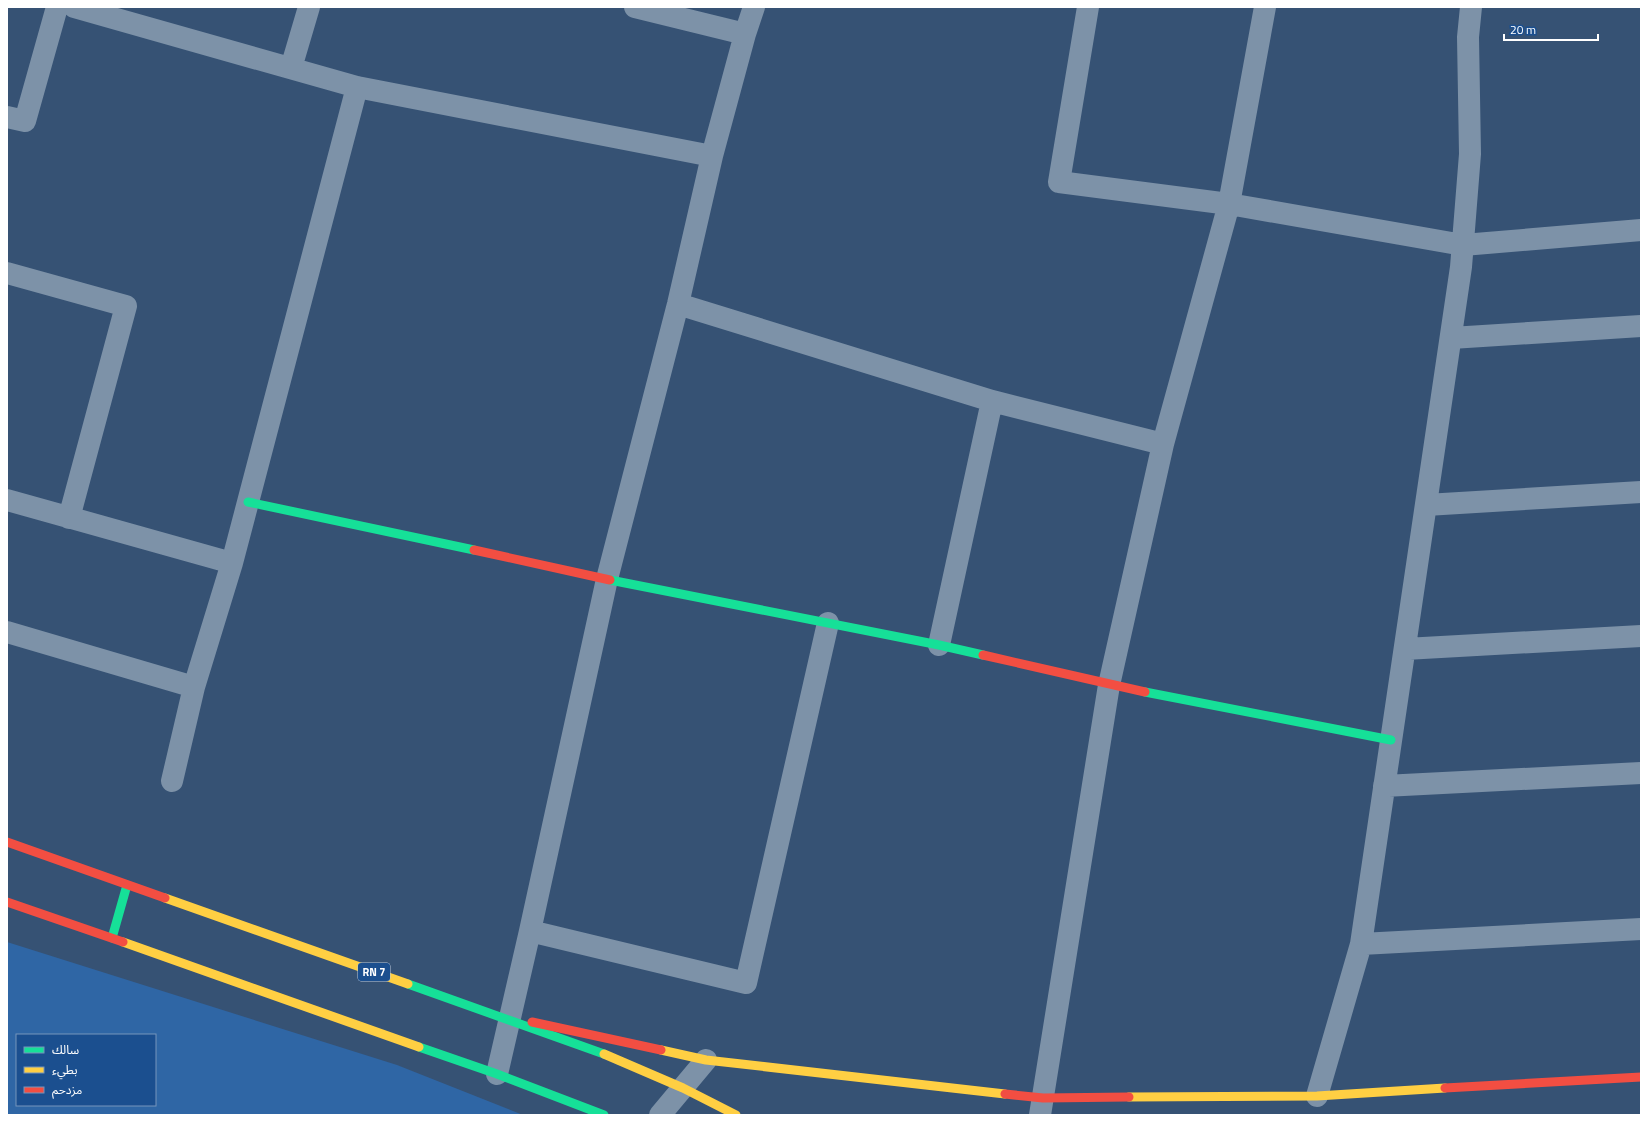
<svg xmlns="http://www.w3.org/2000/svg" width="1648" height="1122" viewBox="0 0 1648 1122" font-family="'Titillium Web','Noto Sans Arabic',sans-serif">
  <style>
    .green { fill: #2f66a5; fill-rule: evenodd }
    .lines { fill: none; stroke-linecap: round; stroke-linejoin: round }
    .street { stroke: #7d92a8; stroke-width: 22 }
    .fast { stroke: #16e098; stroke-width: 9 }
    .slow { stroke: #ffcf43; stroke-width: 9 }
    .jam { stroke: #f24e42; stroke-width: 9 }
    .labels { text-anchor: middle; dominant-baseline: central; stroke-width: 3.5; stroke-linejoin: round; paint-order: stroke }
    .shield { fill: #1b4f8f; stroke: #bbcadd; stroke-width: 1 }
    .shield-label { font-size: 11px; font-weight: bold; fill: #fff }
  </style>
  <rect width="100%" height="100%" fill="#365274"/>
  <path class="green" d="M7 942 397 1065 523 1115H7ZM17 1035H155V1105H17Z"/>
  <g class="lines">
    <path class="street" d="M74 7 357 87 712 156
      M635 7 745 34
      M1088 7 1059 182 1229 204 1463 245 1641 230
      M291 68 309 7
      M7 117 25 121 57 7
      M7 273 126 306 69 518
      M678 304 992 401 1163 444
      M1451 338 1641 326
      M7 500 232 563
      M1426 505 1641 492
      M7 632 194 687
      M939 645 992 401
      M1405 649 1641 636
      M172 781 194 687 232 563 357 87
      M1384 786 1641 773
      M530 931 746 983 828 623
      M1361 944 1641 929
      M497 1074 530 931 607 579 678 304 712 156 745 34 754 7
      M1317 1096 1361 944 1461 267 1470 154 1468 37 1471 7
      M660 1115 706 1060
      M1040 1115 1109 685 1163 444 1229 204 1265 7"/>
    <path class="fast" d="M248 502 474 550
      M610 580 939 645 983 655
      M1145 692 1391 740
      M112 938 127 885
      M408 984 604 1054
      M419 1047 497 1074 604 1115"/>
    <path class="slow" d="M165 898 408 984
      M123 942 419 1047
      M661 1050 706 1060 1005 1094
      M604 1054 683 1088 736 1115
      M1129 1097 1317 1096 1445 1088"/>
    <path class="jam" d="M474 550 610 580
      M983 655 1145 692
      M7 842 165 898
      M7 902 123 942
      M532 1022 661 1050
      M1445 1088 1641 1077
      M1005 1094 1043 1098 1129 1097"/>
  </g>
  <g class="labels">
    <rect class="shield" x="358" y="963" width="32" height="18" rx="3"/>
    <g class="shield-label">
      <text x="374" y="972">RN 7</text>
    </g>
  </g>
  <rect width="1648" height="1122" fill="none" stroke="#ffffff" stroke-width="16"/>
  <rect x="16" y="1034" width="140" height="72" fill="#1b4f8f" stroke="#7695bc"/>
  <rect x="24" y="1047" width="20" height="6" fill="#16e098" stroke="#7695bc"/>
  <text x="52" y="1054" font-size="12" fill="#ffffff">سالك</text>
  <rect x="24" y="1067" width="20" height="6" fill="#ffcf43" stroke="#7695bc"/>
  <text x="52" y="1074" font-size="12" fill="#ffffff">بطيء</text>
  <rect x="24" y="1087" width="20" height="6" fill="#f24e42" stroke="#7695bc"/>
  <text x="52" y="1094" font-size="12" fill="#ffffff">مزدحم</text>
  <path d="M1504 34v6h94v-6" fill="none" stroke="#ffffff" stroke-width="2"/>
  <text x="1510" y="34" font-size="12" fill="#ffffff" stroke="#1b4f8f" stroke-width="3" paint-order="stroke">20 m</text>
</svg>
